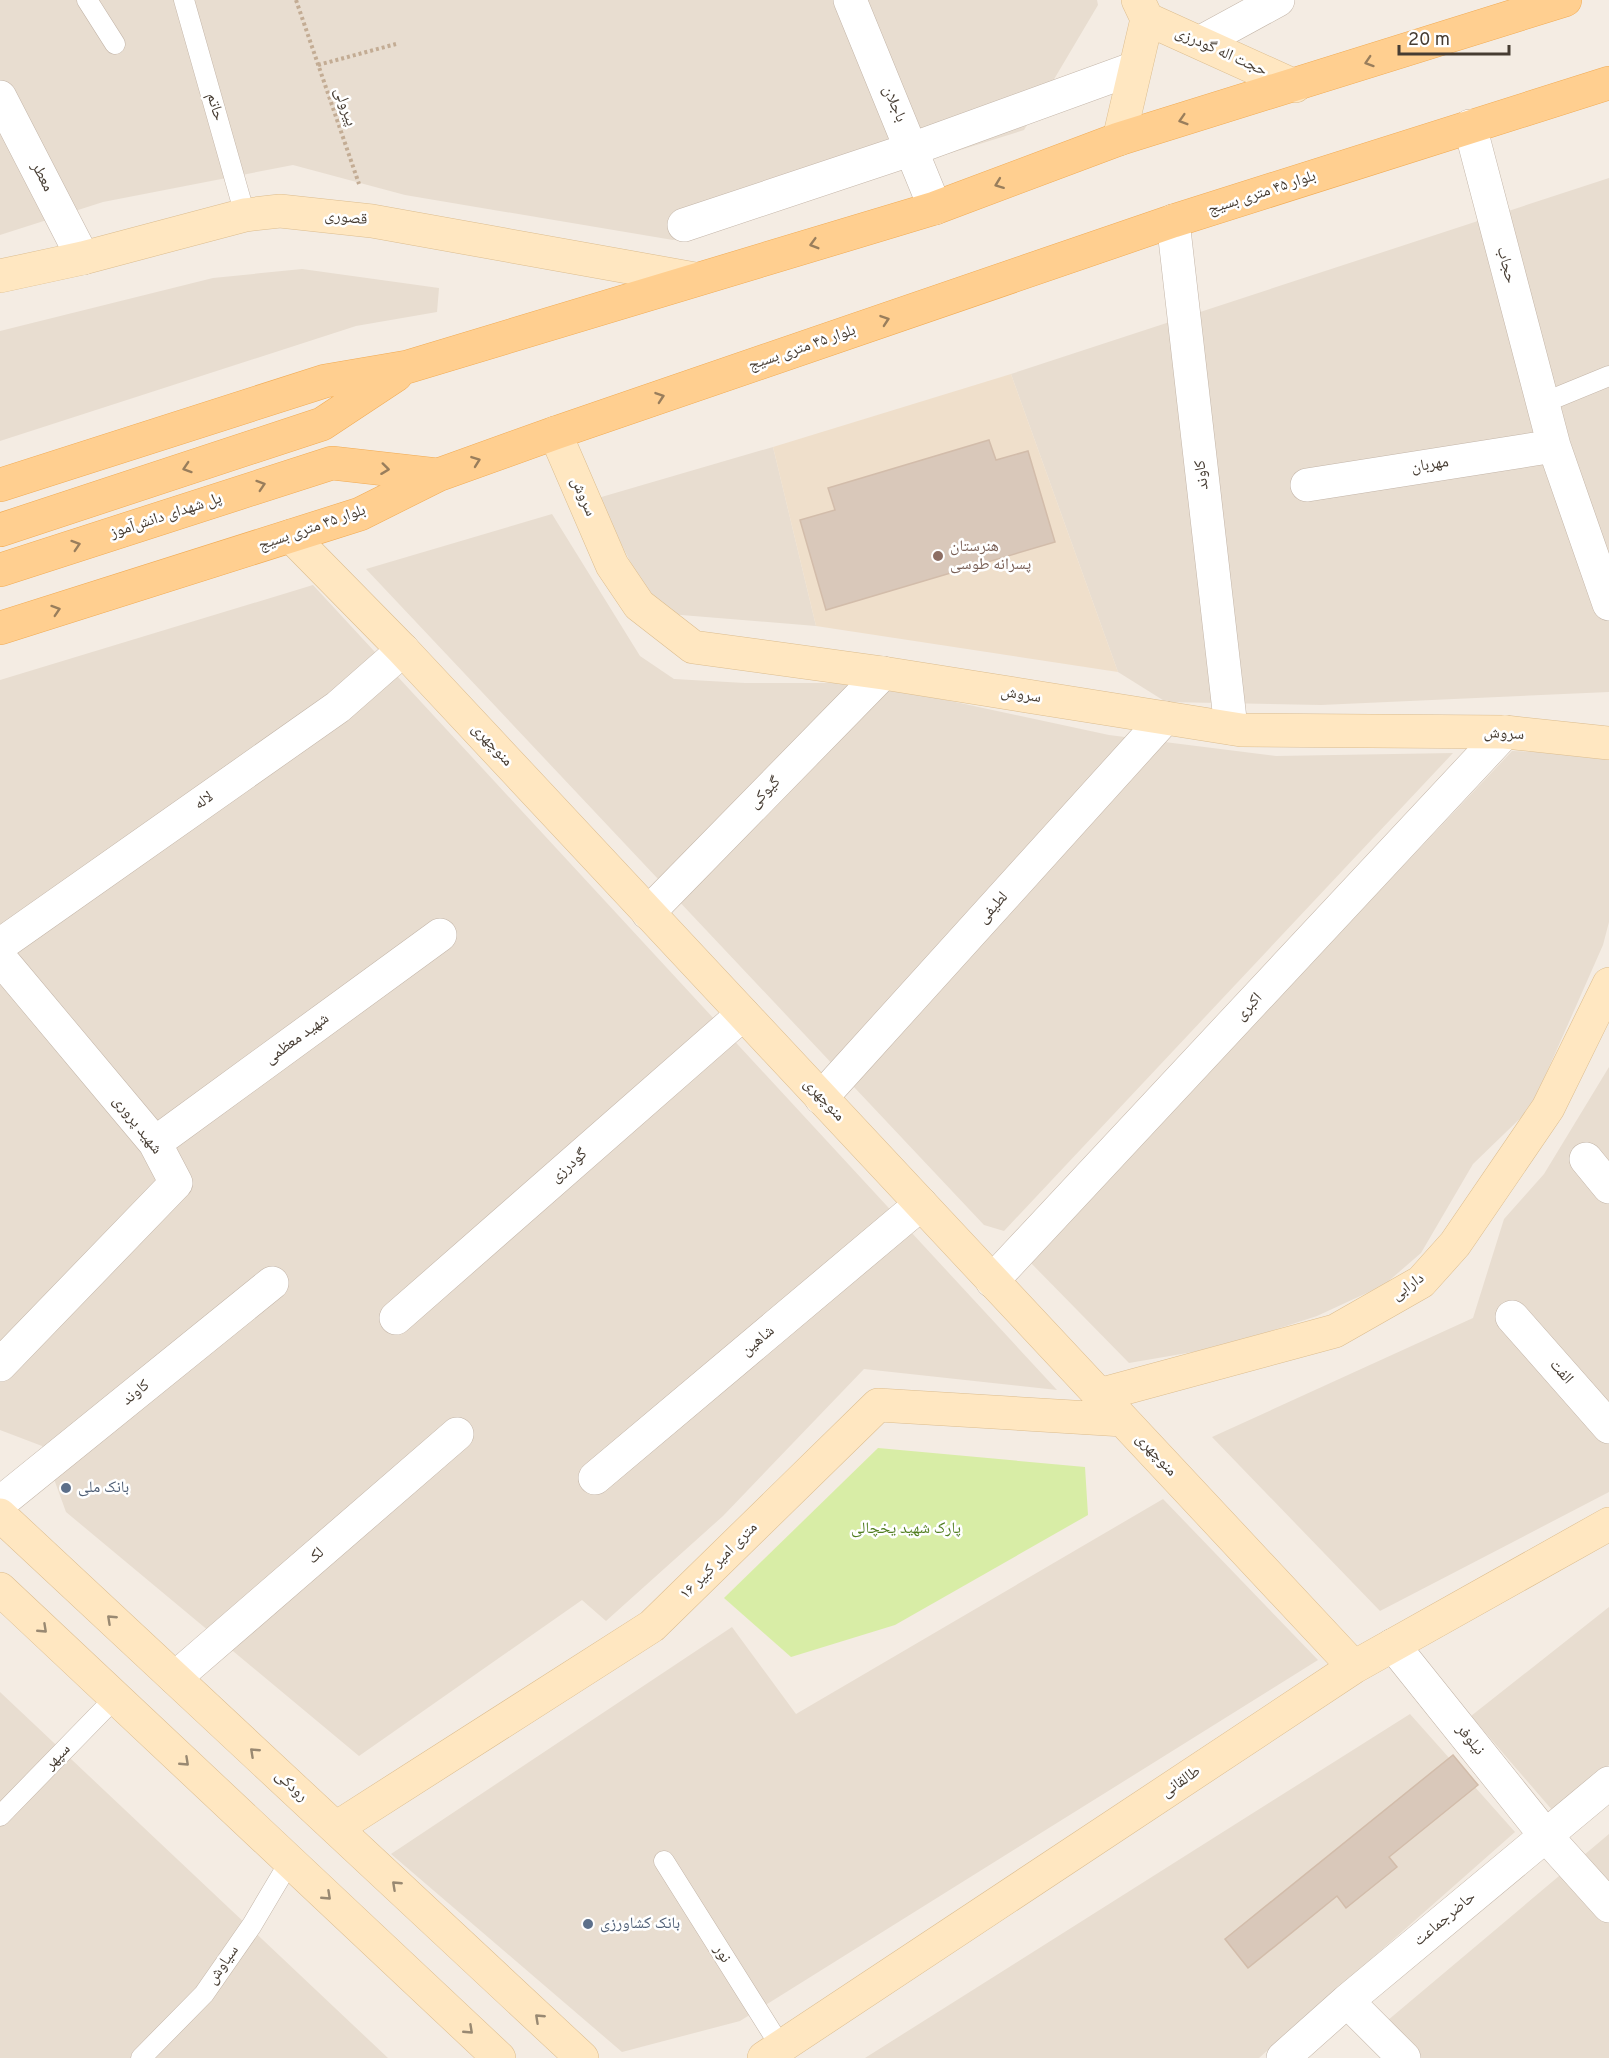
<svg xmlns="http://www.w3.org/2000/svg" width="1609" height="2058" viewBox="0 0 1609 2058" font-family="Overpass,'Noto Naskh Arabic',sans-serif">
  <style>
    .residential { fill: #e8ddd0 }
    .education { fill: #efdfcb }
    .green { fill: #d8eda6 }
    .building { fill: #d9c8ba; stroke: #d2bcaa; stroke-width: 1.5 }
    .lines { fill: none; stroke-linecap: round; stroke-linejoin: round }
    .lane-casing { stroke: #c3b5a8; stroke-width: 21 }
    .street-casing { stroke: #c3b5a8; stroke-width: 34 }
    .secondary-casing { stroke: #dcbd8f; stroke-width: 34 }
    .primary-casing { stroke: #f1ab54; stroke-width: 34 }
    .path { stroke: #c3ac94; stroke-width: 4; stroke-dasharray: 3 3; stroke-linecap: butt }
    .lane { stroke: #fff; stroke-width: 20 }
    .street { stroke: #fff; stroke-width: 33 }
    .secondary { stroke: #ffe7c1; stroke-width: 33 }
    .primary { stroke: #ffcf90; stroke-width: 33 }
    .oneway { stroke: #997e5c }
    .oneway2 { stroke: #998972 }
    .education-dot { fill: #8d6e63; stroke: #fff; stroke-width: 2 }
    .service-dot { fill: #5c6f8a; stroke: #fff; stroke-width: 2 }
    .labels { text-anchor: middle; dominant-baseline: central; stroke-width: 5; stroke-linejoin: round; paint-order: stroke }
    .street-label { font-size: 16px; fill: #463c32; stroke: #fff }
    .education-label { font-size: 16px; fill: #785e54; stroke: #fff; text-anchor: start }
    .service-label { font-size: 16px; fill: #4e5e75; stroke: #fff; text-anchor: start }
    .park-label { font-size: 16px; fill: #517e20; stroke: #fff }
  </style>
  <rect width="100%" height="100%" fill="#f4ece3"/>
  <path class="residential" d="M0 0H1097L1098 5 1024 130 673 240 405 195 293 165 103 202 0 235Z
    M1609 178V692L1321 705 1166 702 1118 672 1011 374Z
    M302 269 439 288 437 312 356 326 0 441V331L213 278Z
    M773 447 816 626 669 614 648 597 598 498Z
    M552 514 640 656 674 679 745 683H867L1109 735 1276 756 1453 753 1004 1231 984 1225 366 569Z
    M313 585 1057 1390 864 1369 723 1516 606 1621 582 1600 359 1756 66 1512 42 1446 0 1430V680Z
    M1512 751 1609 755V922L1603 945 1531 1108 1473 1164 1421 1253 1384 1285 1317 1316 1222 1347 1129 1363 1029 1261Z
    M1609 1067V1492L1380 1611 1212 1437 1473 1318 1504 1219 1544 1174Z
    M1163 1499 1318 1660 740 2021 622 2052 391 1854 732 1627 796 1714Z
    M1609 1607V1765L1553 1811 1471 1716Z
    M0 1692 388 2058H0Z
    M1410 1714 1515 1832 1259 2058H865Z
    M1609 1834V2058H1420L1381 2026Z"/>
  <path class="education" d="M1011 374 1118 672 816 626 773 447Z"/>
  <path class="green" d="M878 1448 1085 1467 1088 1515 895 1625 791 1657 724 1598Z"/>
  <path class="building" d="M989 440 996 460 1028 451 1055 542 826 610 800 520 835 510 828 488Z
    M1453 1755 1478 1785 1389 1857 1397 1867 1346 1908 1337 1896 1248 1968 1225 1939Z"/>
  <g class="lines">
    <defs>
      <path id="lane" d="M87 0 115 44
        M184 0 245 215
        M1543 403 1609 376
        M0 1816 116 1697
        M664 1861 781 2047
        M141 2058 204 1994 252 1925 290 1861"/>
      <path id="street" d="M850 0 935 208
        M1201 42 1278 0
        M0 97 83 258
        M1470 126 1554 446 1609 604
        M1173 221 1231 728
        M684 225 912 149 1135 68
        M1307 485 1554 446
        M648 913 883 673
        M0 945 338 707 403 650
        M0 958 155 1143 176 1183 0 1365
        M821 1098 1165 718
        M155 1143 440 935
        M1586 1159 1609 1187
        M992 1281 1505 732
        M1512 1317 1609 1427
        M396 1318 743 1014
        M595 1478 921 1204
        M0 1503 272 1283
        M1393 1645 1546 1836 1609 1906
        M175 1678 457 1434
        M1347 2001 1404 2058
        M1283 2058 1347 2001 1609 1783"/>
      <path id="secondary" d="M1138 0 1147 19 1295 86
        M1119 139 1147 19
        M0 276 83 258 245 215 280 211 372 221 695 279
        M555 433 612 565 639 605 693 647 883 673 1241 730 1505 732 1609 743
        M291 536 403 650 1354 1667
        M1099 1395 1335 1331 1421 1282 1455 1244 1548 1108 1609 984
        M0 1515 582 2058
        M0 1589 499 2058
        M336 1828 652 1626 878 1405 1123 1420
        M764 2058 1354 1667 1609 1524"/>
      <path id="primary" d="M0 485 325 381 407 367 935 208 1119 139 1565 0
        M0 530 322 424 396 375
        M0 570 332 463 438 475
        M0 628 360 514 438 475 555 433 1173 221 1609 83"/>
    </defs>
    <use href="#lane" class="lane-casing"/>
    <use href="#street" class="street-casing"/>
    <use href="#secondary" class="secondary-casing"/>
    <use href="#primary" class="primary-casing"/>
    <path class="path" d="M296 0 359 184
      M318 65 396 44"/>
    <use href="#lane" class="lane"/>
    <use href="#street" class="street"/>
    <use href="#secondary" class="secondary"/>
    <use href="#primary" class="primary"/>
  </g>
  <defs><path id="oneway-chevron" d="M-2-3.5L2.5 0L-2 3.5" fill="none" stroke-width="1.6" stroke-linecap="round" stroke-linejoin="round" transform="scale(1.5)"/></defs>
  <g class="oneway">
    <use href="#oneway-chevron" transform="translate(1369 62) rotate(162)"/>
    <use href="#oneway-chevron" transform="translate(1183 120) rotate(163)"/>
    <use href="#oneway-chevron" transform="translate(999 184) rotate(159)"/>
    <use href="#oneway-chevron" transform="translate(814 244) rotate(164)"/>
    <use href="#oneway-chevron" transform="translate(885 320) rotate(-19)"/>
    <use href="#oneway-chevron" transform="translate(660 397) rotate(-19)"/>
    <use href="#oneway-chevron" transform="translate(476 461) rotate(-20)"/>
    <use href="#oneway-chevron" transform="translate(187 468) rotate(162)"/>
    <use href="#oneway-chevron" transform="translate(385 469) rotate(7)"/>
    <use href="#oneway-chevron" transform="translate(261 485) rotate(-18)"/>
    <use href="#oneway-chevron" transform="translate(76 545) rotate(-18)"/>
    <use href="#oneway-chevron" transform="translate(56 610) rotate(-18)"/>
  </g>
  <g class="oneway2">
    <use href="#oneway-chevron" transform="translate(111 1619) rotate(-137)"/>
    <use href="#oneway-chevron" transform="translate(43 1629) rotate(43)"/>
    <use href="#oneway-chevron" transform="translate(254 1752) rotate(-137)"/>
    <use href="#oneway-chevron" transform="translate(185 1762) rotate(43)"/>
    <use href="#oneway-chevron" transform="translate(396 1885) rotate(-137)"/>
    <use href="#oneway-chevron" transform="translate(327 1896) rotate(43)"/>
    <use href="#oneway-chevron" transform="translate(539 2018) rotate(-137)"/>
    <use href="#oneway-chevron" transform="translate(469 2030) rotate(43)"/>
  </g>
  <circle class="education-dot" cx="938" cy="556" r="6"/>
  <g class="service-dot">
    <circle cx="66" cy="1488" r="6"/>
    <circle cx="588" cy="1924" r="6"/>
  </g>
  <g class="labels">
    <g class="street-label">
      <text transform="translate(1221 52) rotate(24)">حجت اله گودرزی</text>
      <text transform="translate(894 104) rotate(67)">باجلان</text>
      <text transform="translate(215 107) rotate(74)">حاتم</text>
      <text transform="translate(345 107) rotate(71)">پیرولی</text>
      <text transform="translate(42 177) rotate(63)">معطر</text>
      <text transform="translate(1262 193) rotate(-18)">بلوار ۴۵ متری بسیج</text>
      <text transform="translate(346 218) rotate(6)">قصوری</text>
      <text transform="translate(1506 265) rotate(75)">حجاب</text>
      <text transform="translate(802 348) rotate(-19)">بلوار ۴۵ متری بسیج</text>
      <text transform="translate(1430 465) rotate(-9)">مهربان</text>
      <text transform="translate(1202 475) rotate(-97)">کاوند</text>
      <text transform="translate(583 497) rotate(67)">سروش</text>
      <text transform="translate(166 516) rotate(-18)">پل شهدای دانش‌آموز</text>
      <text transform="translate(312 528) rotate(-19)">بلوار ۴۵ متری بسیج</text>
      <text transform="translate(1021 695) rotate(9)">سروش</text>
      <text transform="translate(1504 734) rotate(3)">سروش</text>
      <text transform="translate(492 745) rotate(47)">منوچهری</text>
      <text transform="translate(765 793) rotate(-46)">گیوکی</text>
      <text transform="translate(204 801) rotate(-35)">لاله</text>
      <text transform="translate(993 908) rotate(-48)">لطیفی</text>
      <text transform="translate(1249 1007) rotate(-47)">اکبری</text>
      <text transform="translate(297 1039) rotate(-36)">شهید معظمی</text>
      <text transform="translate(824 1100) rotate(47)">منوچهری</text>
      <text transform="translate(137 1125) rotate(52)">شهید پروری</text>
      <text transform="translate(569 1166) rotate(-41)">گودرزی</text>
      <text transform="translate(1408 1287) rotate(-35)">دارابی</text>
      <text transform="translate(758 1341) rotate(-40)">شاهین</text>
      <text transform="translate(1561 1372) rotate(49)">الفت</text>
      <text transform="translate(136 1393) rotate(-39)">کاوند</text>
      <text transform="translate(1156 1455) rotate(47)">منوچهری</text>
      <text transform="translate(316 1556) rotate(-41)">لک</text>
      <text transform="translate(719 1561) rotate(-45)">۱۶ متری امیر کبیر</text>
      <text transform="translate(1470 1740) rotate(51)">نیلوفر</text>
      <text transform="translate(58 1757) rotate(-46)">سپهر</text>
      <text transform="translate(1181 1782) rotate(-34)">طالقانی</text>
      <text transform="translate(291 1786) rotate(43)">رودکی</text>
      <text transform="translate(1445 1919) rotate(-40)">حاضرجماعت</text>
      <text transform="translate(722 1954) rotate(58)">نور</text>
      <text transform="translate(223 1965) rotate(-55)">سیاوش</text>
    </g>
    <g class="education-label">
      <text x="950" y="547">هنرستان<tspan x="950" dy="18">پسرانه طوسی</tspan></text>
    </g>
    <g class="service-label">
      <text x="78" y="1488">بانک ملی</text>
      <text x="600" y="1924">بانک کشاورزی</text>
    </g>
    <g class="park-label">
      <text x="906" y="1529">پارک شهید یخچالی</text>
    </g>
  </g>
  <path d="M1399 45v9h110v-9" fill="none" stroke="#463c32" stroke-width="3"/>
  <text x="1408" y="45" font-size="18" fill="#463c32" stroke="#ffffff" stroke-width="4.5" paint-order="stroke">20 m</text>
</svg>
